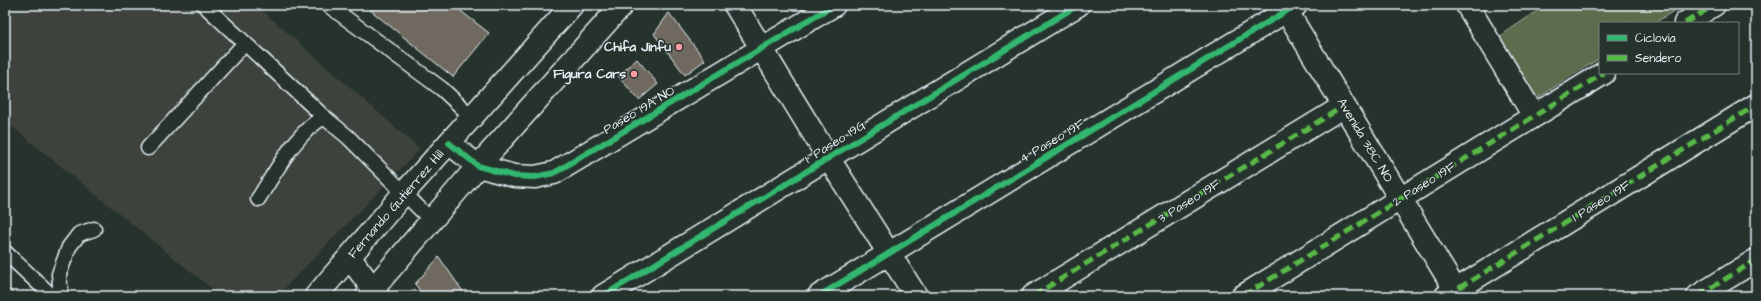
<svg xmlns="http://www.w3.org/2000/svg" width="1761" height="301" viewBox="0 0 1761 301" font-family="'Architects Daughter',sans-serif">
  <style>
    .built { fill: #3c433c }
    .green { fill: #5b6c4e; stroke: #a2aea3 }
    .building { fill: #70695e; stroke: #e8f1f8 }
    .lines { fill: none; stroke-linecap: round; stroke-linejoin: round }
    .service-casing { stroke: #e8f1f8; stroke-width: 17 }
    .minor-casing { stroke: #e8f1f8; stroke-width: 25 }
    .tertiary-casing { stroke: #e8f1f8; stroke-width: 25 }
    .service { stroke: #26332d; stroke-width: 14 }
    .minor { stroke: #26332d; stroke-width: 22 }
    .tertiary { stroke: #26332d; stroke-width: 22 }
    .quiet { stroke: #58b947; stroke-width: 5; stroke-dasharray: 10 5; stroke-linecap: butt }
    .cycleway-casing { stroke: #26332d; stroke-width: 8 }
    .cycleway { stroke: #33b770; stroke-width: 6 }
    .poi-dot { fill: #ff9aa2; stroke: #26332d; stroke-width: 1.5 }
    .labels { text-anchor: middle; dominant-baseline: central; stroke-width: 3; stroke-linejoin: round; paint-order: stroke }
    .poi-label { font-size: 13px; font-weight: bold; fill: #e8f1f8; stroke: #26332d; text-anchor: end }
    .street-label { font-size: 13px; fill: #e8f1f8; stroke: #26332d }
  </style>
  <rect width="100%" height="100%" fill="#26332d"/>
  <filter id="ink" filterUnits="userSpaceOnUse"><feTurbulence type="fractalNoise" baseFrequency=".025" numOctaves="2"/><feDisplacementMap in="SourceGraphic" scale="8" xChannelSelector="R" yChannelSelector="G"/><feConvolveMatrix kernelMatrix="1 2 1 2 8 2 1 2 1" color-interpolation-filters="sRGB"/></filter>
  <g filter="url(#ink)">
    <path class="built" d="M5 5H256L420 149 277 296H221L5 121Z"/>
    <path class="green" d="M1546 5H1683L1655 23H1600V58L1534 100 1496 39Z"/>
    <path class="building" d="M364 5H453L489 33 453 77Z
      M669 13 705 60 685 75 654 34Z
      M637 59 658 84 639 100 618 76Z
      M439 257 466 296H424L415 284Z
      M5 286 17 296H5Z"/>
    <g class="lines">
      <defs>
        <path id="service" d="M204 5 324 117 348 137 432 221
          M328 5 442 89 472 117
          M148 148 245 43
          M258 199C276 172 295 133 324 117
          M5 252 52 296
          M61 296 59 274 69 247 79 234 94 229"/>
        <path id="minor" d="M735 5 829 159 916 296
          M1283 5 1459 296
          M1467 5 1534 116
          M1685 23 1714 5
          M449 143 478 166 514 176 535 177 554 173 834 5
          M350 258 378 296
          M603 296 1078 5
          M819 296 1296 5
          M1033 296 1344 106
          M1243 296 1604 73
          M1446 296 1756 105
          M1698 296 1756 260"/>
        <path id="tertiary" d="M316 296 404 193 572 5
          M367 296 478 166 622 5"/>
      </defs>
      <use href="#service" class="service-casing"/>
      <use href="#minor" class="minor-casing"/>
      <use href="#tertiary" class="tertiary-casing"/>
      <use href="#service" class="service"/>
      <use href="#minor" class="minor"/>
      <use href="#tertiary" class="tertiary"/>
      <path class="quiet" d="M1685 23 1714 5
        M1033 296 1344 106
        M1243 296 1604 73
        M1446 296 1756 105
        M1698 296 1756 260"/>
      <defs>
        <path id="cycleway" d="M449 143 478 166 514 176 535 177 554 173 834 5
          M603 296 1078 5
          M819 296 1296 5"/>
      </defs>
      <use href="#cycleway" class="cycleway-casing"/>
      <use href="#cycleway" class="cycleway"/>
    </g>
  </g>
  <g class="poi-dot">
    <circle cx="679" cy="47" r="4"/>
    <circle cx="634" cy="74" r="4"/>
  </g>
  <g class="labels">
    <g class="poi-label">
      <text x="671" y="47">Chifa Jinfu</text>
      <text x="626" y="74">Figura Cars</text>
    </g>
    <g class="street-label">
      <text transform="translate(639 110) rotate(-31)">Paseo 19A NO</text>
      <text transform="translate(1365 140) rotate(59)">Avenida 38C NO</text>
      <text transform="translate(1052 141) rotate(-31)">4 Paseo 19F</text>
      <text transform="translate(835 142) rotate(-32)">1° Paseo 19G</text>
      <text transform="translate(1424 184) rotate(-32)">2 Paseo 19F</text>
      <text transform="translate(1189 201) rotate(-32)">3 Paseo 19F</text>
      <text transform="translate(1601 201) rotate(-32)">1 Paseo 19F</text>
      <text transform="translate(396 204) rotate(-49)">Fernando Gutierrez Hill</text>
    </g>
  </g>
  <rect width="1761" height="301" fill="none" stroke="#26332d" stroke-width="20"/>
  <rect x="10" y="10" width="1741" height="281" fill="none" stroke="#e8f1f8" stroke-width="1.5" filter="url(#ink)"/>
  <rect x="1599" y="22" width="140" height="52" fill="#26332d" stroke="#747f7e"/>
  <rect x="1607" y="35" width="20" height="6" fill="#33b770" stroke="#747f7e"/>
  <text x="1635" y="42" font-size="12" fill="#e8f1f8">Ciclovía</text>
  <rect x="1607" y="55" width="20" height="6" fill="#58b947" stroke="#747f7e"/>
  <text x="1635" y="62" font-size="12" fill="#e8f1f8">Sendero</text>
</svg>
